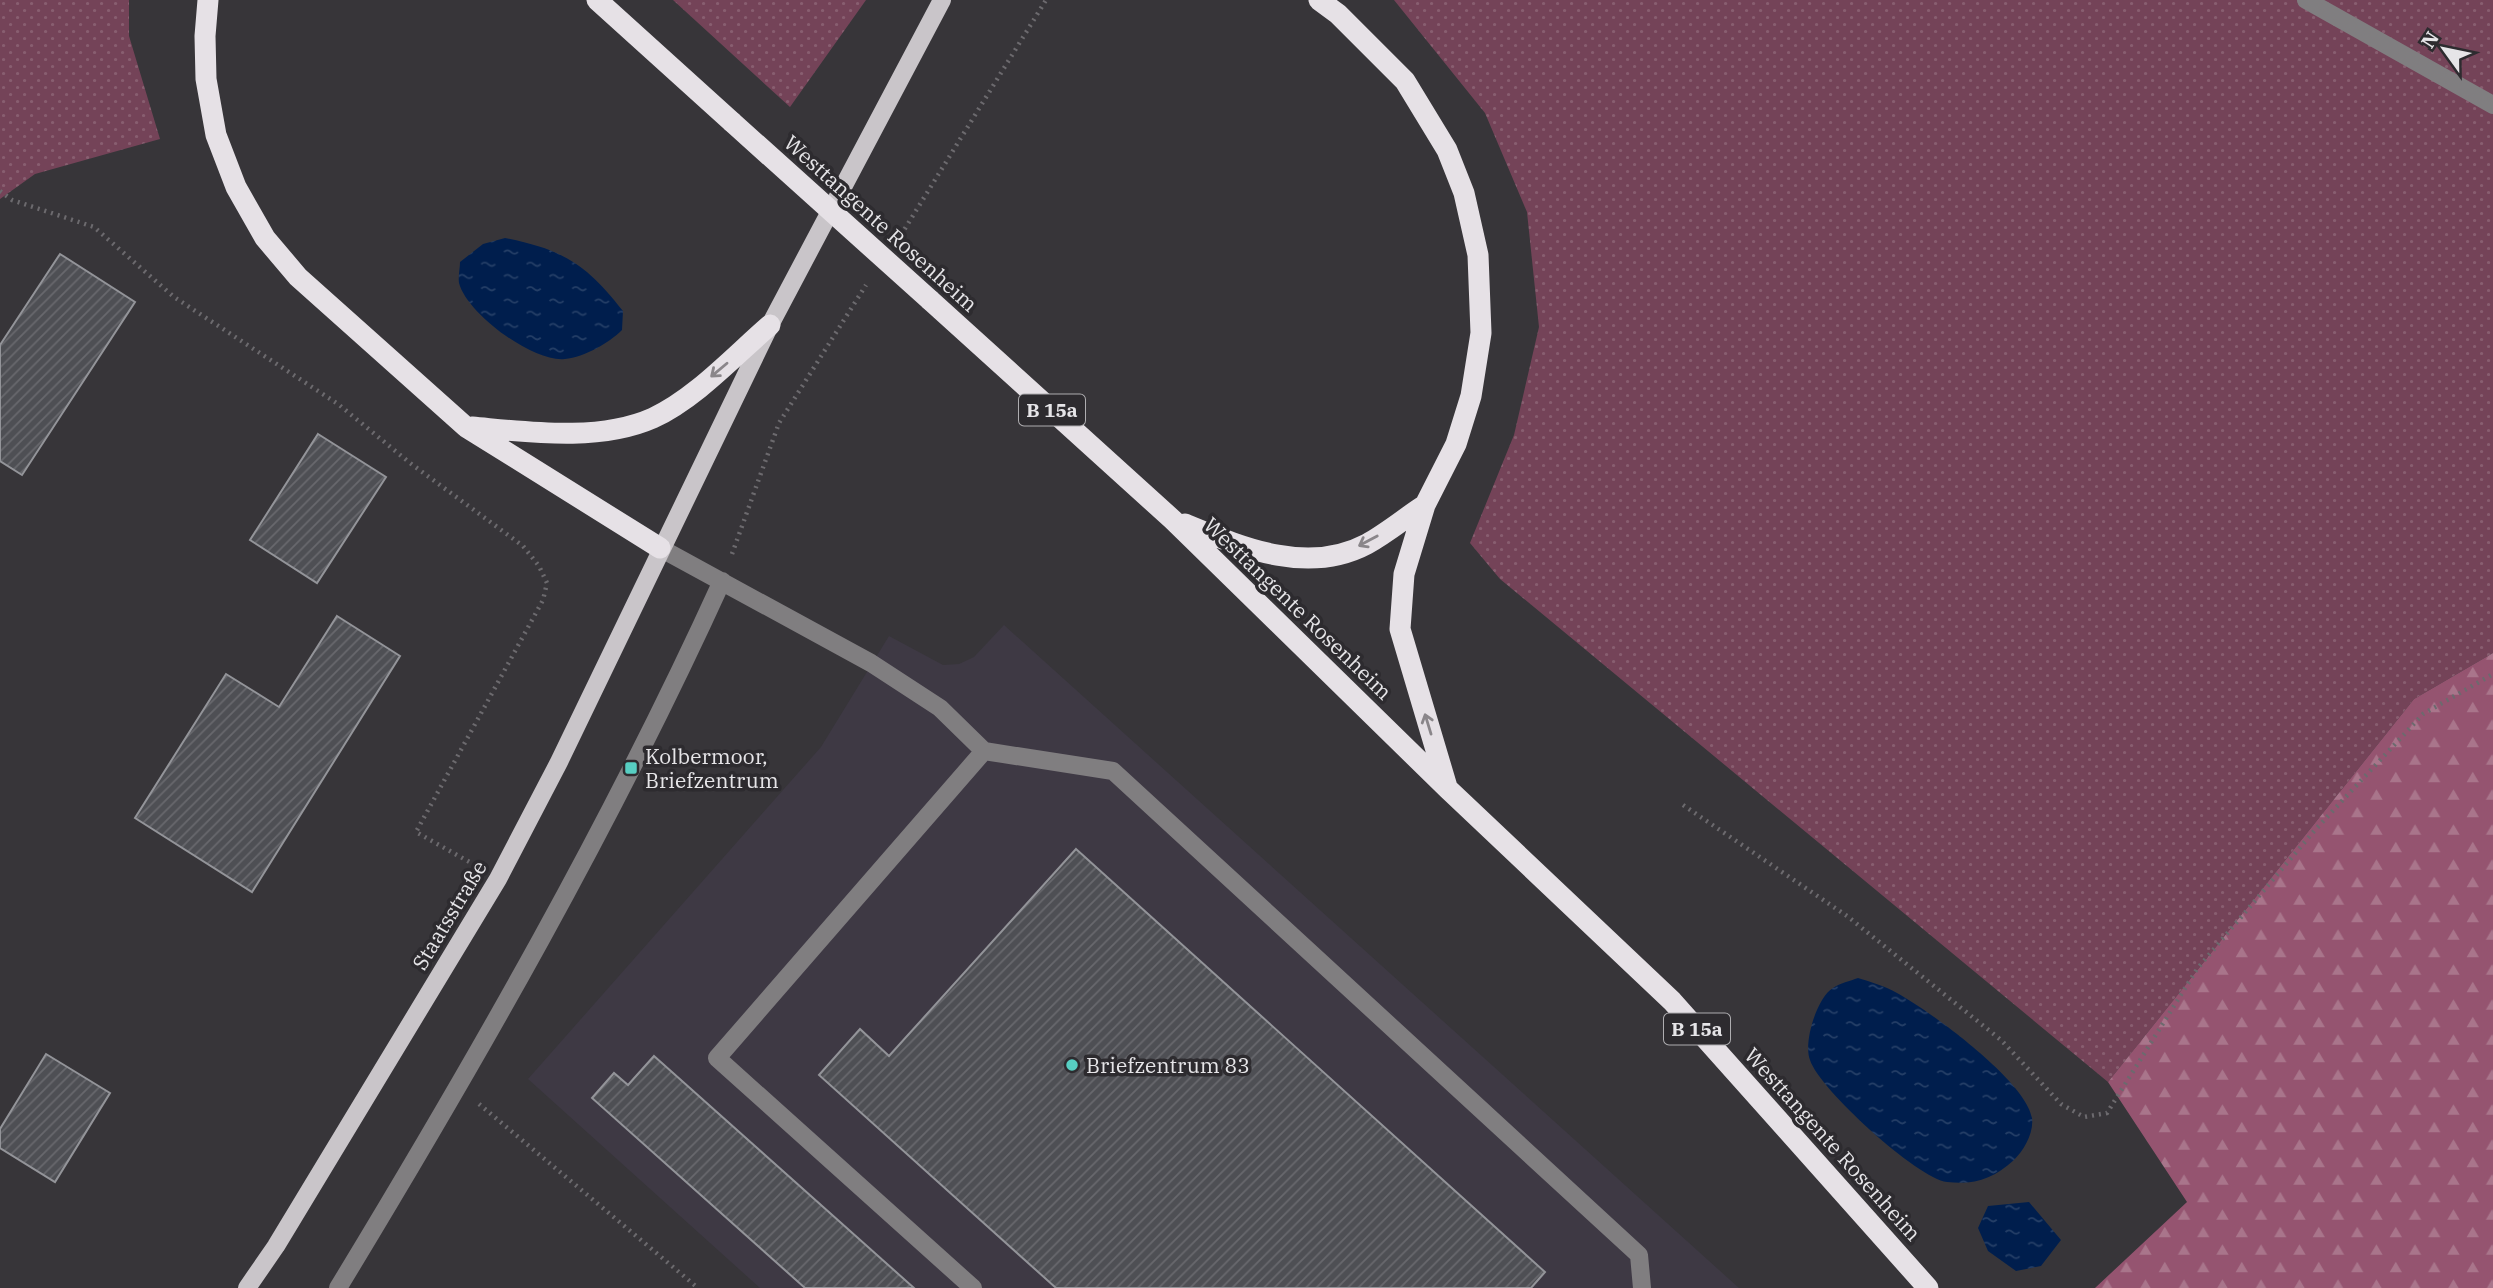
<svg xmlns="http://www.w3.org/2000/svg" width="2493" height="1288" viewBox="0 0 2493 1288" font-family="'IBM Plex Serif',serif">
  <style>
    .built { fill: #3e3944 }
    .green { fill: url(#green-dots) }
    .forest { fill: url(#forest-firs) }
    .water { fill: url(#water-ripples) }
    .building { fill: url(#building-hatch); stroke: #939499; stroke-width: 2 }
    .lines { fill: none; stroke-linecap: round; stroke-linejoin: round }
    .path { stroke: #6c6a6e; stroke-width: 4.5; stroke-dasharray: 2 5; stroke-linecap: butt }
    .minor { stroke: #807e80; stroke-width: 18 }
    .major { stroke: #c9c5c9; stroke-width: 18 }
    .highway { stroke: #e6e1e6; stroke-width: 21 }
    .highway-bridge { stroke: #e6e1e6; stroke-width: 21 }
    .oneway { stroke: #8a868a }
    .poi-dot { fill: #57cec2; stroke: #2d2b2f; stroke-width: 2.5 }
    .labels { text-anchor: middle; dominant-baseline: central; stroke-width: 7; stroke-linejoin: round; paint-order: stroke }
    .shield { fill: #2d2b2f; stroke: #aeadb0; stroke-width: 2 }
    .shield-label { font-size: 19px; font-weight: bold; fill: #e6e5e8 }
    .street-label { font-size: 21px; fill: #e6e5e8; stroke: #2d2b2f }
    .poi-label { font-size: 21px; fill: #e6e5e8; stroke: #2d2b2f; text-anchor: start }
  </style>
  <defs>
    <pattern id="green-dots" width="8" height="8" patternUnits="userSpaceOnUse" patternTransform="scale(1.75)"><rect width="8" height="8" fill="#744358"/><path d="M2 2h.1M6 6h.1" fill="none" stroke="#885e70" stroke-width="1.8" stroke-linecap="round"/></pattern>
    <pattern id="forest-firs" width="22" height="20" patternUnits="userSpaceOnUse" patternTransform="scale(1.75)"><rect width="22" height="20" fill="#955470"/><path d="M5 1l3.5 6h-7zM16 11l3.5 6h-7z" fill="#a9758b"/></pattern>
    <pattern id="water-ripples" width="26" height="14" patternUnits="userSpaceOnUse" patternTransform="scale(1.75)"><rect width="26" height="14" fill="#001e4d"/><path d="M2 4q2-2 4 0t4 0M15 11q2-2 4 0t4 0" fill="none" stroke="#253f67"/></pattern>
    <pattern id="building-hatch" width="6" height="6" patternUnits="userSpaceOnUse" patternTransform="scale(1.75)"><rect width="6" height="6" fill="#4e4f54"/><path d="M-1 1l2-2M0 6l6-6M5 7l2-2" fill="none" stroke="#68686d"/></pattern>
  </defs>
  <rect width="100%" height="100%" fill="#373539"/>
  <path class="built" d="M1004 625 1739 1288H760L528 1079 821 747 889 636 943 665 959 664 974 657Z"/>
  <path class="green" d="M0 0H129V36L160 139 35 174 0 199Z
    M673 0H866L790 107Z
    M1394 0H2493V653L2414 699 2108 1082 1500 579 1470 543 1514 435 1539 327 1527 212 1485 113Z"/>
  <path class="forest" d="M2493 653V1288H2095L2187 1202 2108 1082 2414 699Z"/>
  <path class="water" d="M505 238C564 250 586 264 623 311L622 330C609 343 585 357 565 359 534 363 467 314 459 283 458 277 460 268 460 262L483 244Z
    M1858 978C1871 982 1885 986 1897 993 1930 1011 2026 1081 2032 1118 2034 1133 2024 1150 2014 1160 1993 1179 1975 1185 1947 1182 1918 1179 1819 1089 1810 1060 1803 1043 1817 997 1833 988 1840 983 1850 981 1858 978Z
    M2029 1202 2061 1240 2041 1266 2016 1271 1988 1251 1978 1228 1988 1206Z"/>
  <path class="building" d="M60 254 135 302 22 475 0 461V345Z
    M318 434 386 477 317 583 250 540Z
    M337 616 400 656 252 892 135 818 226 674 279 707Z
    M1076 849 1545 1272 1531 1288H1056L819 1075 860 1029 889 1056Z
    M46 1054 110 1093 55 1182 0 1148V1129Z
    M654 1056 914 1288H805L592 1098 614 1073 628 1085Z"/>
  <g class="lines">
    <path class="path" d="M0 191 12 200 94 227 174 297 338 404 410 463 523 546 539 566 547 583 543 600 416 832 473 864
      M901 235 1046 0
      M732 554 779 423 866 285
      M1683 805 1847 916 2001 1040 2061 1104 2084 1117 2107 1113 2197 969 2315 830 2423 714 2493 674
      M479 1104 698 1288"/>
    <path class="minor" d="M2306 0 2493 105
      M660 548 871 663 940 708 984 751 1113 771 1639 1255 1642 1288
      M338 1288C477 1059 611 825 722 581
      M973 1288 717 1058 984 751"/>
    <path class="major" d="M247 1288 276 1246 498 879 559 762 770 325 942 0"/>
    <path class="highway" d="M208 0 205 36 206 79 216 135 236 187 265 238 298 277 466 427 660 548
      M597 0 732 122
      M1319 0 1338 14 1405 81 1447 150 1464 193 1478 255 1481 333 1471 396 1456 444 1425 505 1404 574 1400 629 1447 787
      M930 300 1173 520 1448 789 1672 1001 1928 1288
      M472 427C528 432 599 442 653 418 696 398 734 356 770 325
      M1185 524C1241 547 1307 576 1367 544 1387 533 1406 517 1425 505"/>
    <path class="highway-bridge" d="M732 122 930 300"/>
  </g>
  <defs><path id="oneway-shaft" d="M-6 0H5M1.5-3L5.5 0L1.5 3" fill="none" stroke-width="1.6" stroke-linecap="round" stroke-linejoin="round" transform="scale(1.75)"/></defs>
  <g class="oneway">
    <use href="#oneway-shaft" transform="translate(719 370) rotate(140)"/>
    <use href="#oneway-shaft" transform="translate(1368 541) rotate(152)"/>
    <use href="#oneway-shaft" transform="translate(1428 724) rotate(-107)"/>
  </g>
  <g class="poi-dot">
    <rect x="624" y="761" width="14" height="14" rx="3.5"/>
    <circle cx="1072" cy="1065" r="7"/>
  </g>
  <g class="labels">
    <g class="shield">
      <rect x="1019" y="394.5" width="66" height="31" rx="5"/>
      <rect x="1664" y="1013.5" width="66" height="31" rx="5"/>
    </g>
    <g class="shield-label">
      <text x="1052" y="410">B 15a</text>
      <text x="1697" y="1029">B 15a</text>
    </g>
    <g class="street-label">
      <text transform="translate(881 223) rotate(42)">Westtangente Rosenheim</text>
      <text transform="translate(1298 608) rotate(44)">Westtangente Rosenheim</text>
      <text transform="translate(449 915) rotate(-59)">Staatsstraße</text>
      <text transform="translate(1833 1144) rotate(48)">Westtangente Rosenheim</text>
    </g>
    <g class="poi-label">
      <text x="645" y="756">Kolbermoor,<tspan x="645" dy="24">Briefzentrum</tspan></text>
      <text x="1086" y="1065">Briefzentrum 83</text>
    </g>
  </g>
  <g transform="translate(2444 49) rotate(303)" stroke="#2d2b2f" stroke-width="5" paint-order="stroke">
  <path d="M0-5L12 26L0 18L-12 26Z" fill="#e6e5e8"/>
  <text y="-10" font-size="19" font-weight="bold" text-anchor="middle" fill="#e6e5e8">N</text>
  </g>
</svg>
